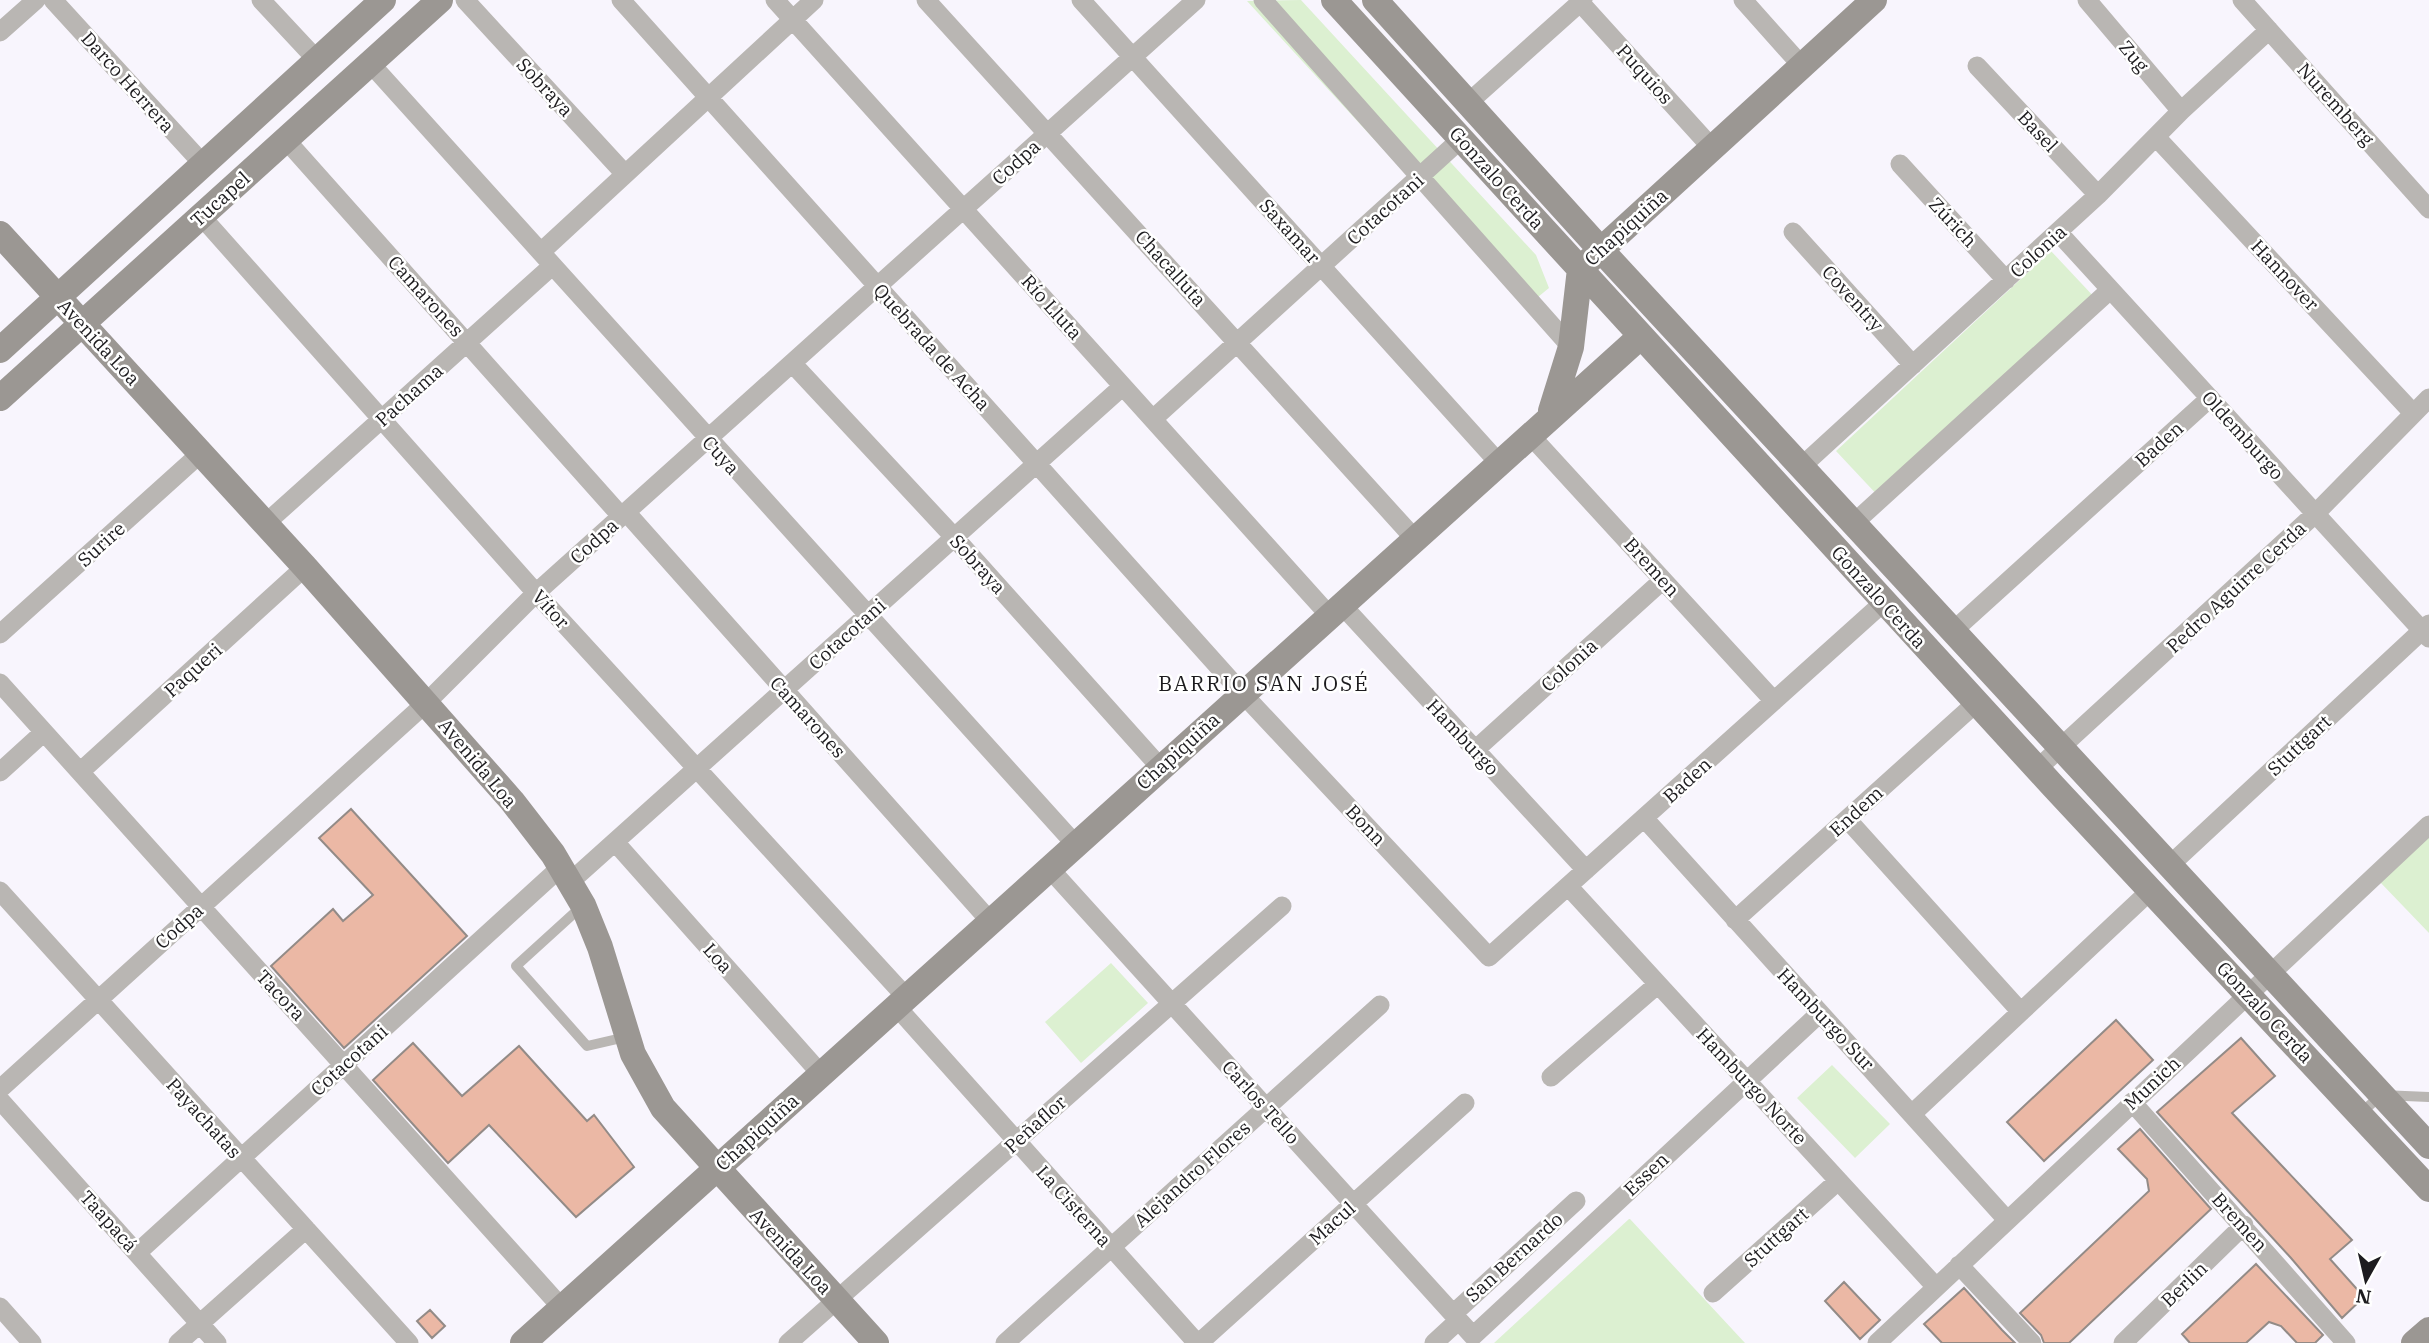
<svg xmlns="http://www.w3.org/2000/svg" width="2429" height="1343" viewBox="0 0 2429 1343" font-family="'IBM Plex Serif',serif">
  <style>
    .green { fill: #dcf0d1 }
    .building { fill: #ebb8a5; stroke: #938b87; stroke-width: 2 }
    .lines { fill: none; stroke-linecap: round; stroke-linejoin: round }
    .lane { stroke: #b9b6b3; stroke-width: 10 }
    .street { stroke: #b9b6b3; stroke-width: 19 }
    .secondary { stroke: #9b9793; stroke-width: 26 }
    .labels { text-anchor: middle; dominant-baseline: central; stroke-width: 5; stroke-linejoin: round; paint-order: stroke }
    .street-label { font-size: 19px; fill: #1d1c1f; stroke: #fff }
    .neighbourhood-label { font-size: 21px; letter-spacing: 2px; fill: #1d1c1f; stroke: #fff }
  </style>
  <rect width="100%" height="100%" fill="#f8f5fd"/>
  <path class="green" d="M1301 0 1536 255 1549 288 1527 306 1247 1Z
    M2051 251 2096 299 1881 499 1836 451Z
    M2429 834V933L2379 881Z
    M1111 963 1148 1003 1081 1063 1045 1022Z
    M1832 1065 1890 1124 1855 1158 1797 1098Z
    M1630 1219 1745 1343H1494L1629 1219Z"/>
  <path class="building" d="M351 809 467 936 344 1048 271 966 333 909 343 921 373 895 319 838Z
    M2116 1020 2153 1060 2044 1161 2007 1122Z
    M2241 1038 2275 1076 2232 1113 2352 1240 2330 1259 2364 1297 2342 1318 2291 1258 2157 1112Z
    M413 1043 462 1096 519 1046 587 1121 594 1115 634 1167 576 1217 489 1125 448 1163 373 1080Z
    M2140 1129 2211 1209 2069 1343H2044L2041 1335 2020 1313 2149 1191 2147 1179 2118 1149Z
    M2256 1264 2323 1335 2315 1343H2297L2281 1326 2269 1322 2246 1343H2190L2182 1334Z
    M1844 1282 1880 1320 1860 1339 1825 1301Z
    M1964 1288 2002 1330 2015 1343H1942L1924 1324Z
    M430 1310 445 1326 432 1338 417 1321Z"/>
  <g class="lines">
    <path class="lane" d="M582 906 516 966 587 1046 626 1037
      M2360 1114 2381 1095 2429 1097"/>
    <path class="street" d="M53 0 203 164
      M261 0 317 60
      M465 0 625 174
      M621 0 1242 693 1489 957 1884 602
      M775 0 1329 615
      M926 0 1414 538
      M1081 0 1498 462
      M1263 0 1571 347
      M1578 0 1712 148
      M1743 0 1802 66
      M2087 0 2181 111
      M2242 0 2429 209
      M0 32 36 0
      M370 63 1075 844
      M1977 66 2098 195
      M1468 103 1583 0
      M2156 137 2413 413
      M286 140 621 516
      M1900 164 2006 280
      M201 216 536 593 906 997
      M1793 232 1913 365
      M2058 232 2429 638
      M541 252 814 0
      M792 363 954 537 1160 767
      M1153 419 1461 139
      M1529 434 1774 701
      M1801 467 2098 195 2181 111 2269 30
      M626 512 990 921
      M1854 523 2110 290
      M265 524 552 266
      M1341 604 1586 870
      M1953 631 2210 398
      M0 634 201 453
      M0 683 562 1308
      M1475 750 1663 580
      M2037 769 2315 514 2429 398
      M0 772 44 732
      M80 772 305 567
      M1644 818 2007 1220
      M1847 819 2021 1012
      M615 842 821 1074
      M2170 865 2429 624
      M1049 868 1473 1336 1820 1013
      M570 882 1123 386
      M1568 886 1936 1287
      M0 891 409 1343
      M1735 920 1976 703
      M896 1006 1197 1343
      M1551 1077 1658 984
      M0 1089 426 703 536 593 1196 0
      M0 1100 217 1343
      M2132 1102 2346 1343
      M1913 1113 2151 890
      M137 1253 561 867
      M1959 1265 2032 1343
      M1713 1293 1838 1181
      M0 1307 32 1343
      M1453 1314 1576 1201
      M178 1343 306 1229
      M788 1343 1282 906
      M1005 1343 1380 1005
      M1199 1343 1465 1103
      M1434 1343 1459 1320
      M1877 1343 2429 825
      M2123 1343 2244 1225"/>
    <path class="secondary" d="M1334 0 2053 786 2429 1189
      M1375 0 1601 250 2429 1146
      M0 234 305 567 512 801 553 854 583 905 600 947 633 1054 663 1108 876 1343
      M0 350 383 0
      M0 398 440 0
      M1551 411 1571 347 1580 269 1874 0
      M523 1343 1641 336
      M2414 1343 2429 1330"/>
  </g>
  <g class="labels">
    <g class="street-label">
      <text transform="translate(2134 56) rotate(50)">Zug</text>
      <text transform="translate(1645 74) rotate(48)">Puquios</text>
      <text transform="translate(128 82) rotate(48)">Darco Herrera</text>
      <text transform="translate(545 87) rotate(47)">Sobraya</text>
      <text transform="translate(2336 104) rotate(48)">Nuremberg</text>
      <text transform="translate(2038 131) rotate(47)">Basel</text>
      <text transform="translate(1016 162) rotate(-42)">Codpa</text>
      <text transform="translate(1497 178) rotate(48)">Gonzalo Cerda</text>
      <text transform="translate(220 199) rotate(-42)">Tucapel</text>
      <text transform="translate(1385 209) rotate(-42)">Cotacotani</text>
      <text transform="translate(1953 222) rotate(47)">Zúrich</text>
      <text transform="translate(1626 227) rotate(-42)">Chapiquiña</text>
      <text transform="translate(1290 231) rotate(48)">Saxamar</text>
      <text transform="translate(2038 251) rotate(-42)">Colonia</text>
      <text transform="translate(1171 268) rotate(48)">Chacalluta</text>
      <text transform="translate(2285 275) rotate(47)">Hannover</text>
      <text transform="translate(426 296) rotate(48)">Camarones</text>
      <text transform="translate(1853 298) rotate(48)">Coventry</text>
      <text transform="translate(1052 307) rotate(48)">Río Lluta</text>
      <text transform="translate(99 342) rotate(47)">Avenida Loa</text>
      <text transform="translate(932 347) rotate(48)">Quebrada de Acha</text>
      <text transform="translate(409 395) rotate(-42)">Pachama</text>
      <text transform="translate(2243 435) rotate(48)">Oldemburgo</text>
      <text transform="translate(2159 444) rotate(-42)">Baden</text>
      <text transform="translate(721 455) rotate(48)">Cuya</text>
      <text transform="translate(594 541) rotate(-42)">Codpa</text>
      <text transform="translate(101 544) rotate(-42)">Surire</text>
      <text transform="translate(978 564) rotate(48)">Sobraya</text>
      <text transform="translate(1652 567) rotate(48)">Bremen</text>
      <text transform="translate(2236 587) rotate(-43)">Pedro Aguirre Cerda</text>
      <text transform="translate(1879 597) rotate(48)">Gonzalo Cerda</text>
      <text transform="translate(551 609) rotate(48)">Vítor</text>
      <text transform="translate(847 634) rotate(-42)">Cotacotani</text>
      <text transform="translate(1569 665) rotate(-42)">Colonia</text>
      <text transform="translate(193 670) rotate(-42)">Paqueri</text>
      <text transform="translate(808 717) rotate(48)">Camarones</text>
      <text transform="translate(1463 737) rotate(47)">Hamburgo</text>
      <text transform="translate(2299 745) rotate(-43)">Stuttgart</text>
      <text transform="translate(1178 751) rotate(-42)">Chapiquiña</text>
      <text transform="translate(478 763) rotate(50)">Avenida Loa</text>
      <text transform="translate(1687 780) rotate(-42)">Baden</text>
      <text transform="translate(1856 811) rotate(-42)">Endem</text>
      <text transform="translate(1366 825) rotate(47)">Bonn</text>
      <text transform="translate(179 926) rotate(-42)">Codpa</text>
      <text transform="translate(718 958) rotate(48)">Loa</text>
      <text transform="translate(281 995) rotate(47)">Tacora</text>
      <text transform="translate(2265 1012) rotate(47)">Gonzalo Cerda</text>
      <text transform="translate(1826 1019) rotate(47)">Hamburgo Sur</text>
      <text transform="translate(349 1060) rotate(-42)">Cotacotani</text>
      <text transform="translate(2152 1083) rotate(-43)">Munich</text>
      <text transform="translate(1752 1086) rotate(47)">Hamburgo Norte</text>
      <text transform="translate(1261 1102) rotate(48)">Carlos Tello</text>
      <text transform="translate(204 1118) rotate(48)">Payachatas</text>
      <text transform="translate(1035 1124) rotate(-42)">Peñaflor</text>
      <text transform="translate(757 1132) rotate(-42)">Chapiquiña</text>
      <text transform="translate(1192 1174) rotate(-42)">Alejandro Flores</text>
      <text transform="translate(1646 1174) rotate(-43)">Essen</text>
      <text transform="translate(1074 1206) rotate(48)">La Cisterna</text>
      <text transform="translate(109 1221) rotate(48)">Taapacá</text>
      <text transform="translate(2240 1222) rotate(48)">Bremen</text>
      <text transform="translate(1332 1223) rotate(-42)">Macul</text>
      <text transform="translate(1776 1237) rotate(-42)">Stuttgart</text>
      <text transform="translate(791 1251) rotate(47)">Avenida Loa</text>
      <text transform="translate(1514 1257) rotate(-42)">San Bernardo</text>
      <text transform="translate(2184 1284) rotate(-44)">Berlin</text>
    </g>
    <g class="neighbourhood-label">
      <text x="1264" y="683">BARRIO SAN JOSÉ</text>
    </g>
  </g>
  <g transform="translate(2366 1280) rotate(188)" stroke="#ffffff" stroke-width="5" paint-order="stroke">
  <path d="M0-5L12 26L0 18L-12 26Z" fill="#1d1c1f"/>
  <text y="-10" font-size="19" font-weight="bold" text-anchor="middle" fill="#1d1c1f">N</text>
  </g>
</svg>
